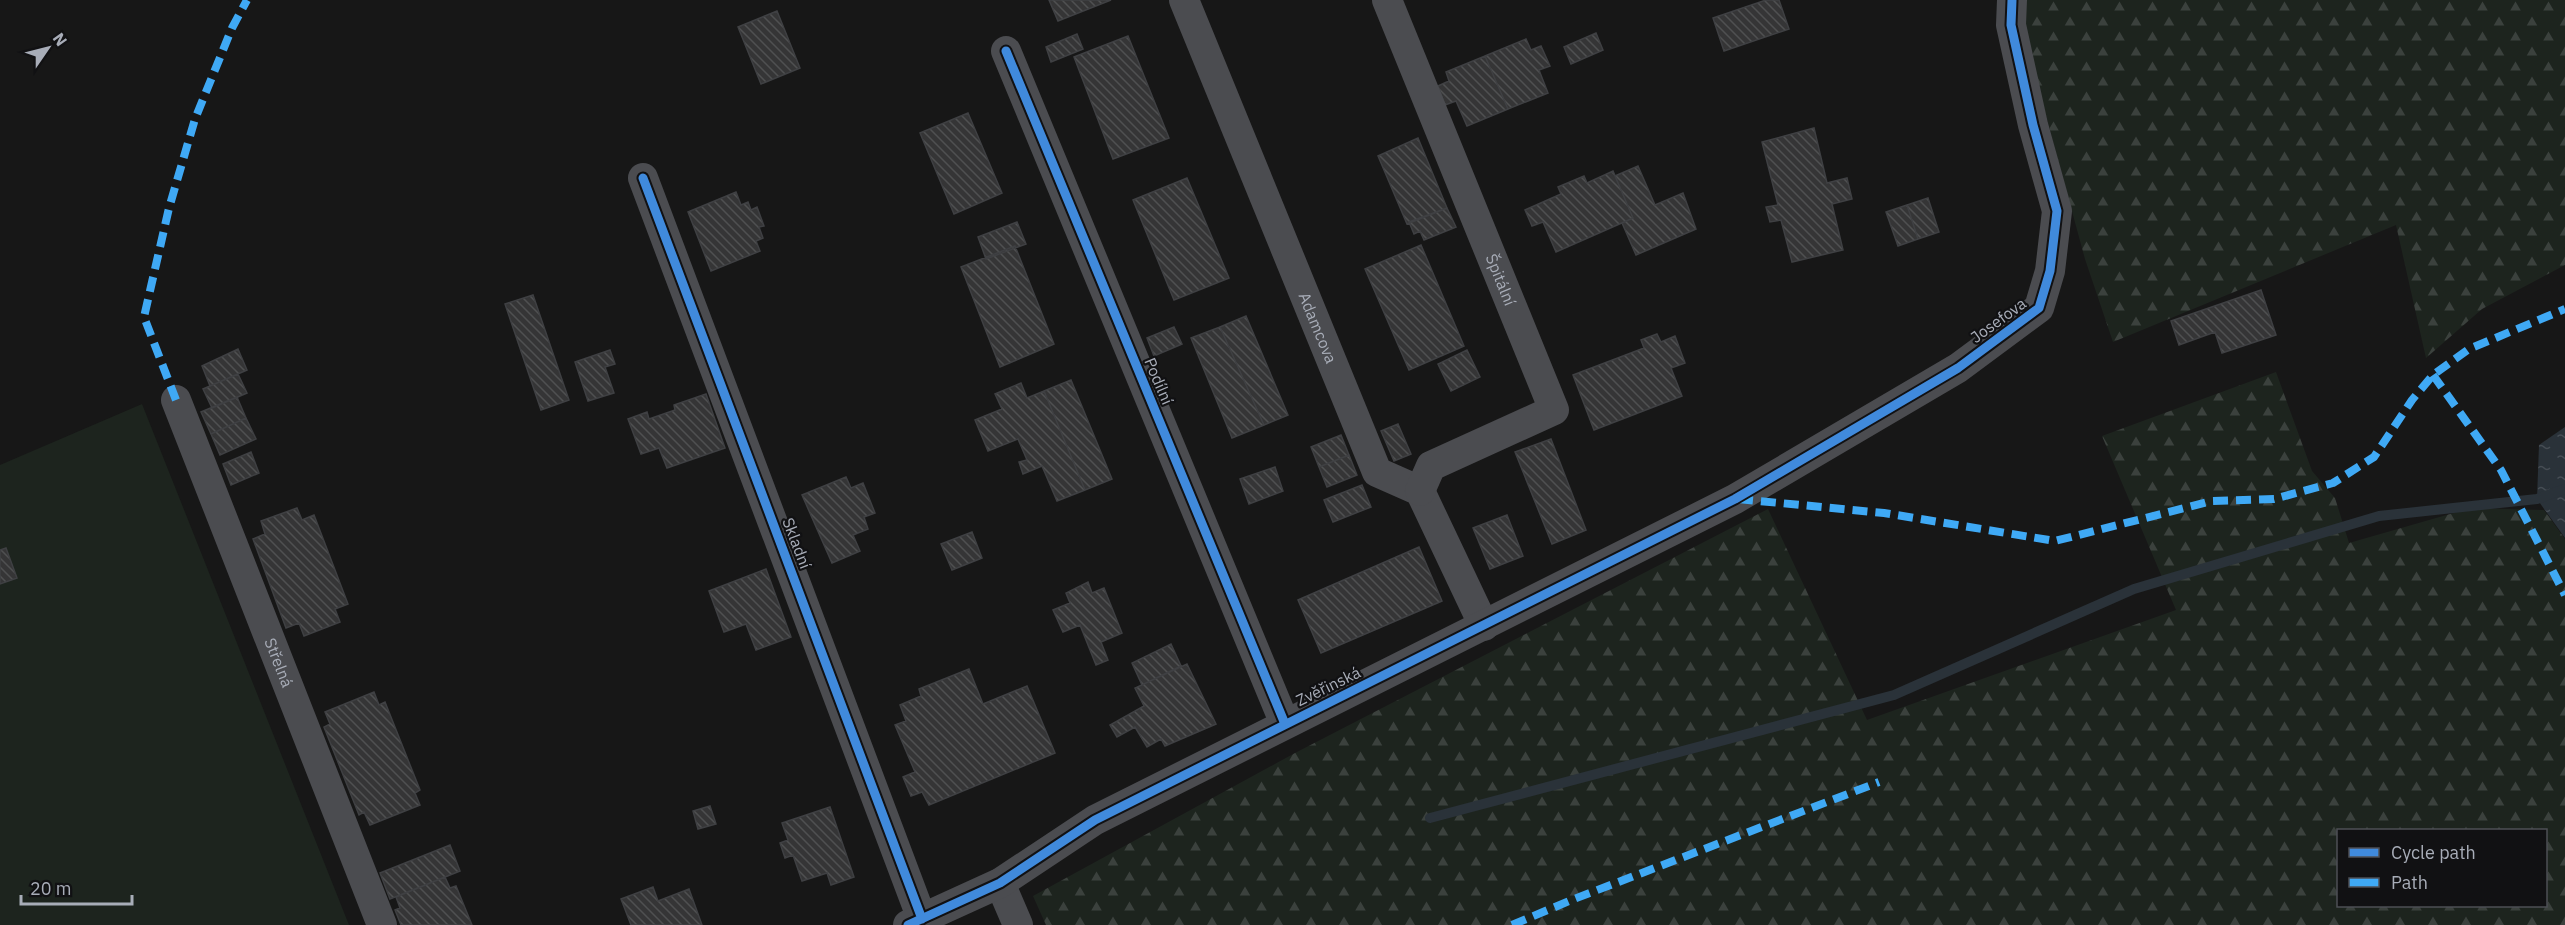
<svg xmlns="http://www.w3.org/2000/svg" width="2565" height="925" viewBox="0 0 2565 925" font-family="'IBM Plex Sans',sans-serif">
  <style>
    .forest { fill: url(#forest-firs); fill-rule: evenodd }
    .green { fill: #1d241e }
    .water { fill: url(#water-ripples) }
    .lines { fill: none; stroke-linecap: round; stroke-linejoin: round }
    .stream { stroke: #2a3239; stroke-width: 10 }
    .building { fill: url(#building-back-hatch); stroke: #3f4043; stroke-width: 1.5 }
    .street { stroke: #4b4c50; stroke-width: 30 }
    .quiet { stroke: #3fa9f5; stroke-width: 8; stroke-dasharray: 15 8; stroke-linecap: butt }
    .cycleway-casing { stroke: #111113; stroke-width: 13 }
    .cycleway { stroke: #408adc; stroke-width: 9 }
    .labels { text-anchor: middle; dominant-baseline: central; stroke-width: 4.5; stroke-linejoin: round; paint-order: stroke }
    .street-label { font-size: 16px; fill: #a8adb8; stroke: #111113 }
  </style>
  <defs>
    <pattern id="forest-firs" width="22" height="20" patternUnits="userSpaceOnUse" patternTransform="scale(1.5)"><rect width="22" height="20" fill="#1d241e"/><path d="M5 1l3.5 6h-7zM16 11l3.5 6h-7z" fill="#3b413d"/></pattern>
    <pattern id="water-ripples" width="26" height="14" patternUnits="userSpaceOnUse" patternTransform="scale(1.5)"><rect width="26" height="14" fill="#2a3239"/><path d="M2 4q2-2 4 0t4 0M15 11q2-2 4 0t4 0" fill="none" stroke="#464d54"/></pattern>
    <pattern id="building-back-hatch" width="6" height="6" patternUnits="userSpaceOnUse" patternTransform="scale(1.5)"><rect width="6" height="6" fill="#353536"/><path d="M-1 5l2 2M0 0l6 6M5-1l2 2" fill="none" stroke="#4f5051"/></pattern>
  </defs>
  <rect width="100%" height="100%" fill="#171717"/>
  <path class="forest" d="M2024 0H2565V265L2482 309 2426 358 2396 225 2113 342 2085 259 2023 31Z
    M2276 372 2312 471 2335 498 2349 543 2471 508 2544 510 2565 539V925H1046L1033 896 1295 753 1768 509 1867 720 2176 610 2102 436ZM2338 830H2546V906H2338Z"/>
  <path class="green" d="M142 404 349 925H0V465Z"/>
  <path class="water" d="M2565 427V538L2537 499 2539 445Z"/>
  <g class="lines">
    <path class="stream" d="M1430 818 1894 695 2134 589 2379 516 2537 499 2565 489"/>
  </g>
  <path class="building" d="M1049 0H1111L1058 21Z
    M1766 0H1779L1789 29 1724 51 1713 18Z
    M777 11 800 68 761 84 738 27Z
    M1596 33 1603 50 1571 64 1564 47Z
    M1077 34 1083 49 1051 62 1046 47Z
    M1128 36 1169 138 1113 159 1074 57Z
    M1526 39 1531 50 1541 46 1550 66 1539 70 1548 93 1508 109 1485 56Z
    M1485 56 1508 109 1467 126 1456 101 1445 105 1438 86 1449 81 1446 72Z
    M968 113 1002 193 954 214 920 133Z
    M1814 128 1827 183 1847 178 1852 199 1832 204 1843 250 1792 262 1781 220 1770 222 1766 207 1778 205 1762 142Z
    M1418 138 1447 208 1407 224 1378 156Z
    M1638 166 1655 205 1683 193 1696 229 1636 255 1622 223 1633 218 1615 176Z
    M1613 171 1633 218 1556 252 1543 222 1532 226 1525 210 1561 194 1558 187 1584 176 1587 183Z
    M1187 178 1229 278 1174 300 1133 200Z
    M736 192 741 205 748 202 751 210 757 207 764 226 759 227 763 238 756 241 760 251 711 271 688 212Z
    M1928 198 1939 232 1918 239 1907 205Z
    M1907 205 1918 239 1898 246 1886 212Z
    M1447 208 1456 227 1424 240 1420 231 1414 234 1409 222Z
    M1017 222 1026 244 986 259 978 237Z
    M1421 245 1464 346 1409 370 1365 269Z
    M1015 246 1054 344 1000 367 961 267Z
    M2261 290 2276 335 2222 353 2215 332 2179 345 2171 321Z
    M533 295 569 400 541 410 505 304Z
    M1246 316 1288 415 1264 425 1220 327Z
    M1174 327 1182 344 1154 356 1147 338Z
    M1220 327 1264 425 1232 438 1191 338Z
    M1657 334 1661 342 1675 336 1685 363 1671 368 1682 396 1594 430 1573 375 1644 348 1641 340Z
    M238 349 247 370 210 386 202 366Z
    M610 350 615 364 605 367 614 393 588 401 575 362Z
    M1467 350 1480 377 1451 391 1438 364Z
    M238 374 247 393 212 408 203 389Z
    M1071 380 1112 479 1085 490 1044 391Z
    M1021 383 1027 398 1044 391 1085 490 1057 501 1042 466 1023 474 1019 462 1027 460 1018 439 988 451 975 420 1002 409 995 394Z
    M706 394 725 448 667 468 659 448 641 454 628 419 647 412 649 419 675 410 674 405Z
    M237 397 246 418 211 434 201 412Z
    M246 418 256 439 220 455 211 434Z
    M1398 424 1411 454 1394 461 1381 431Z
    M1341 435 1349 455 1319 467 1311 447Z
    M1551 439 1586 530 1552 544 1515 452Z
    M251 452 259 473 231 485 223 464Z
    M1349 455 1357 475 1327 487 1319 467Z
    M1275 467 1283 491 1249 504 1240 479Z
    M846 477 851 488 863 483 875 513 864 517 868 529 853 535 860 551 832 563 802 495Z
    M1362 485 1371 507 1333 522 1324 500Z
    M297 508 302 520 314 515 348 604 335 609 340 622 304 636 299 623 286 628 253 539 265 534 261 521Z
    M1507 515 1523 556 1490 569 1473 528Z
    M972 532 982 558 952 570 941 544Z
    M1419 547 1442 601 1321 653 1298 600Z
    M6 548 17 578 0 584V550Z
    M766 569 791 637 756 650 746 624 724 632 709 591Z
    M1088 582 1092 593 1104 588 1122 633 1101 642 1108 660 1096 665 1080 625 1063 632 1053 610 1070 603 1066 593Z
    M1171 644 1181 666 1142 685 1132 663Z
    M1187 664 1216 724 1165 746 1161 739 1147 747 1135 727 1117 737 1110 725 1144 706 1135 688Z
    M969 669 983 704 1027 686 1055 753 929 805 922 792 911 796 903 777 915 772 895 725 906 721 900 705 921 696 919 689Z
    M374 692 379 705 385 702 420 790 415 793 420 805 370 825 364 812 359 815 324 727 330 724 325 712Z
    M710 806 716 824 698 829 693 811Z
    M830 807 854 877 831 885 827 873 802 881 793 855 785 858 780 843 788 840 782 823Z
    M450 845 460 871 390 899 380 873Z
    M445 877 450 888 456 886 472 925H401L395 910 400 908 396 897Z
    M653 887 658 901 689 889 702 925H631L621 899Z"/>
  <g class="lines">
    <g class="street">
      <path id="s1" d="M1184 0 1377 472 1420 491 1484 626"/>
      <path id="s2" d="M1387 0 1554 410 1431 466 1420 491"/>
      <path d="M1006 51 1285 724"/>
      <path d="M643 178 922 919"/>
      <path id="s3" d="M176 400 382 925"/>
      <path d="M1000 883 1018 925"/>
      <path d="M908 925 1000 883 1095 820 1735 499 1958 368 2039 308 2050 271 2057 211 2033 125 2011 25 2012 0"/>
    </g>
    <path class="quiet" d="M2433 375 2501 470 2565 595
      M176 400 144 317 169 208 195 119 232 28 247 0
      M1738 499 1884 513 2055 541 2212 501 2274 499 2333 483 2374 457 2412 400 2433 375 2469 349 2565 309
      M1512 925 1574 899 1879 782"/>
    <defs>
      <path id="cycleway" d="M1006 51 1285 724
        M643 178 922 919
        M908 925 1000 883 1095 820 1735 499 1958 368 2039 308 2050 271 2057 211 2033 125 2011 25 2012 0"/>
    </defs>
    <use href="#cycleway" class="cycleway-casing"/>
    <use href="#cycleway" class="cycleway"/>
  </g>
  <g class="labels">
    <g class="street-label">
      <text stroke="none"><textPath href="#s2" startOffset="302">Špitální</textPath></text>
      <text transform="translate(1998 320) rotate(-36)">Josefova</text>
      <text stroke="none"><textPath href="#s1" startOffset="354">Adamcova</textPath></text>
      <text transform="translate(1159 381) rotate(67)">Podílní</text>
      <text transform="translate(797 543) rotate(69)">Skladní</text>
      <text stroke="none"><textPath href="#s3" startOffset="282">Střelná</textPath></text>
      <text transform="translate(1328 686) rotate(-26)">Zvěřinská</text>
    </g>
  </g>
  <rect x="2337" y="829" width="210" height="78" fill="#111113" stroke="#4d4f55" stroke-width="1.5"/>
  <rect x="2349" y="848" width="30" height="9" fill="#408adc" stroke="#4d4f55" stroke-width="1.5"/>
  <text x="2391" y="859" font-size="18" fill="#a8adb8">Cycle path</text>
  <rect x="2349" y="878" width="30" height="9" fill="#3fa9f5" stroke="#4d4f55" stroke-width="1.5"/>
  <text x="2391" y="889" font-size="18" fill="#a8adb8">Path</text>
  <g transform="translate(48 48) rotate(55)" stroke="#111113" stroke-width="4.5" paint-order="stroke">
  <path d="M0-4.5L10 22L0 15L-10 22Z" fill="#a8adb8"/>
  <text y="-9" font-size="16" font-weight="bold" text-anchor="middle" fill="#a8adb8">N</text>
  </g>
  <path d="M21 895v9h111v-9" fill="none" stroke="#a8adb8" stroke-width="3"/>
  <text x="30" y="895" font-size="18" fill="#a8adb8" stroke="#111113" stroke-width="4.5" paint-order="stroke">20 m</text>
</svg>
